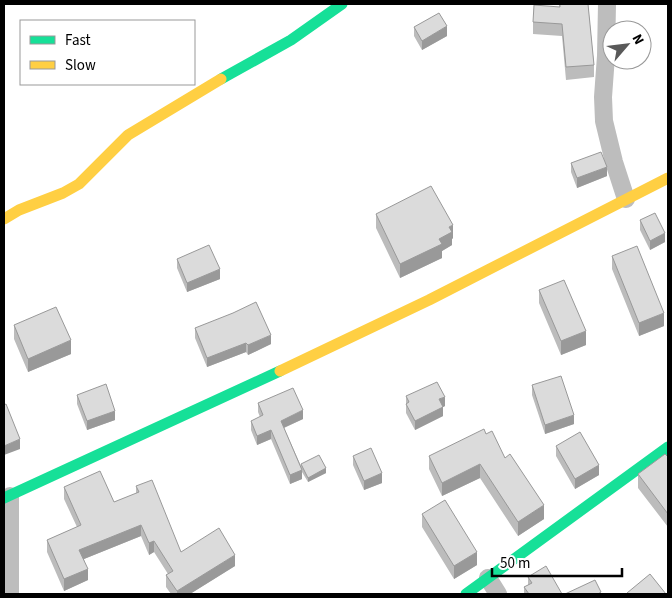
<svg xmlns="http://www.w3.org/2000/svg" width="672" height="598" viewBox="0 0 672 598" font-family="'Source Sans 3',sans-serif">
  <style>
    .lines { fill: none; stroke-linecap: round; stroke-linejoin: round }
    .street { stroke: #bdbdbd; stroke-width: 18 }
    .fast { stroke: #16e098; stroke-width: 11 }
    .slow { stroke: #ffcf43; stroke-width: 11 }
    .wall { fill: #bcbcbc }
    .shaded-wall { fill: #999 }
    .building { fill: #dbdbdb; stroke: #999 }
  </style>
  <rect width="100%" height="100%" fill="#fff"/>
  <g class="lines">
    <path class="street" d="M607 4 606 56 603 97 604 121 614 162 626 199
      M488 578 498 594
      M10 594V496"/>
    <path class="fast" d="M221 79 291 40 342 4
      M4 498 280 371
      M466 594 668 447"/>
    <path class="slow" d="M4 219 19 210 63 193 79 184 128 135 221 79
      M280 371 429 300 668 178"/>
  </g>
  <path class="wall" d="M559 4H588L594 65V77L566 80 562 36 533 34V22L559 7Z
    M414 27 447 36 422 50 414 36Z
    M571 163 607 176 577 188 571 172Z
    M376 214 453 238 452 239V245L442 251V258L400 278 376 228Z
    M640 220 665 242 650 250 640 230Z
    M612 256 664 326 639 336 612 269Z
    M177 259 220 279 187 292 177 268Z
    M539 290 586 345 561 355 539 303Z
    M14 325 71 354 28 372 14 339Z
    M195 328 271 344 248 355 246 352 207 367 195 338Z
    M532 385 574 424 545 434 532 395Z
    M77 395 115 420 87 430 77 404Z
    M406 396 445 406 443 407V416L415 430 406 413Z
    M258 403 303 419 284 428 301 466V464L326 473 308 482 302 472V479L290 484 271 439 257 445 251 430V421L260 417 258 412Z
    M486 434 505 458 544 519 518 536 480 478 442 496 429 469V456Z
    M556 446 599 475 575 489 556 456Z
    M353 456 382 483 364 490 353 465Z
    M668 457V527L638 488V474Z
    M136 486 181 552 235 566 190 594H171L166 587V575L168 574 154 552 149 555 141 536 84 559 88 580 64 591 47 552V540L77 527 64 499V487L114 502 136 494Z
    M422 514 477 565 454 579 422 527Z
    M528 577 562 594H524V587L528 585Z"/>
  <path class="shaded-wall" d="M447 26V36L422 50V41Z
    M607 167V176L577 188V178Z
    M453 225V238L452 239V245L442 251V258L400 278V264L439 239 449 227Z
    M665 233V242L650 250V241Z
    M220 269V279L187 292V283Z
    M664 313V326L639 336V323Z
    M586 331V345L561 355V341Z
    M271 335V344L248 355V345Z
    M71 340V354L28 372V359Z
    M246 343V352L207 367V358Z
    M445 397V406L443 407V416L415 430V421L439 399Z
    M303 410V419L281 429V421Z
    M115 411V420L87 430V421Z
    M574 415V424L545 434V425Z
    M271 430V439L257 445V436Z
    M20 439V449L4 455V446Z
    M480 464V478L442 496V483Z
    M599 465V475L575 489V479Z
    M326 468V473L308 482V478Z
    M302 470V479L290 484V475Z
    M382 473V483L364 490V481Z
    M544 505V519L518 536V522Z
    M141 525V536L79 561V550Z
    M154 541V552L149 555V543Z
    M477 552V565L454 579V566Z
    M235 555V566L190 594H177V591Z
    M88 569V580L64 591V579Z"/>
  <path class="building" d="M560 4H588L594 65 566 67 562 24 533 22 534 5 560 7Z
    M439 13 447 26 422 41 414 27Z
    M601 152 607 167 577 178 571 163Z
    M431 186 453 225 449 227 452 232 439 239 442 244 400 264 376 214Z
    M655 213 665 233 650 241 640 220Z
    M209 245 220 269 187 283 177 259Z
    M637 246 664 313 639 323 612 256Z
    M564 280 586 331 561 341 539 290Z
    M256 302 271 335 248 345 246 343 207 358 195 328 233 313Z
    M56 307 71 340 28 359 14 325Z
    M561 376 574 415 545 425 532 385Z
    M437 382 445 397 439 399 443 407 415 421 406 404 409 402 406 396Z
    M106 384 115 411 87 421 77 395Z
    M293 388 303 410 281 421 302 470 290 475 271 430 257 436 251 421 263 415 258 403Z
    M6 404 20 439 4 446V405Z
    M484 429 486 434 492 431 505 458 510 454 544 505 518 522 480 464 442 483 429 456Z
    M580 432 599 465 575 479 556 446Z
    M371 448 382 473 364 481 353 456Z
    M665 454 668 457V514L638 474Z
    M319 455 326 468 308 478 301 464Z
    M100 471 114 502 139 492 136 486 152 480 181 552 219 528 235 555 177 591 166 575 173 571 154 541 149 543 141 525 79 550 88 569 64 579 47 540 81 525 64 487Z
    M445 500 477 552 454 566 422 514Z
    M546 566 562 594H529L524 587 532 583 528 577Z
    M650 574 666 594H628L627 593Z
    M595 580 601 592 598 594H565Z"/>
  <rect width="672" height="598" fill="none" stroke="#000000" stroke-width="10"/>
  <rect x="20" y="20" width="175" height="65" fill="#ffffff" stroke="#999999"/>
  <rect x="30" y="36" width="25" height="8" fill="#16e098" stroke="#999999"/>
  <text x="65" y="45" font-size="15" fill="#000000">Fast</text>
  <rect x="30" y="61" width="25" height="8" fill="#ffcf43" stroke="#999999"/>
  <text x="65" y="70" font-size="15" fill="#000000">Slow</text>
  <g transform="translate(627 45) rotate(62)"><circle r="24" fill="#ffffff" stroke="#999999"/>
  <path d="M0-4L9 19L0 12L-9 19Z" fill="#595959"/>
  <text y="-8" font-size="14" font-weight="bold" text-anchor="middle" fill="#000000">N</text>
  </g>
  <path d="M492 568v8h130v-8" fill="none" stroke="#000000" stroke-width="2.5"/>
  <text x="500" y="568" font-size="15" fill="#000000" stroke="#ffffff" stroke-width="4" paint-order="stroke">50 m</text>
</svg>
